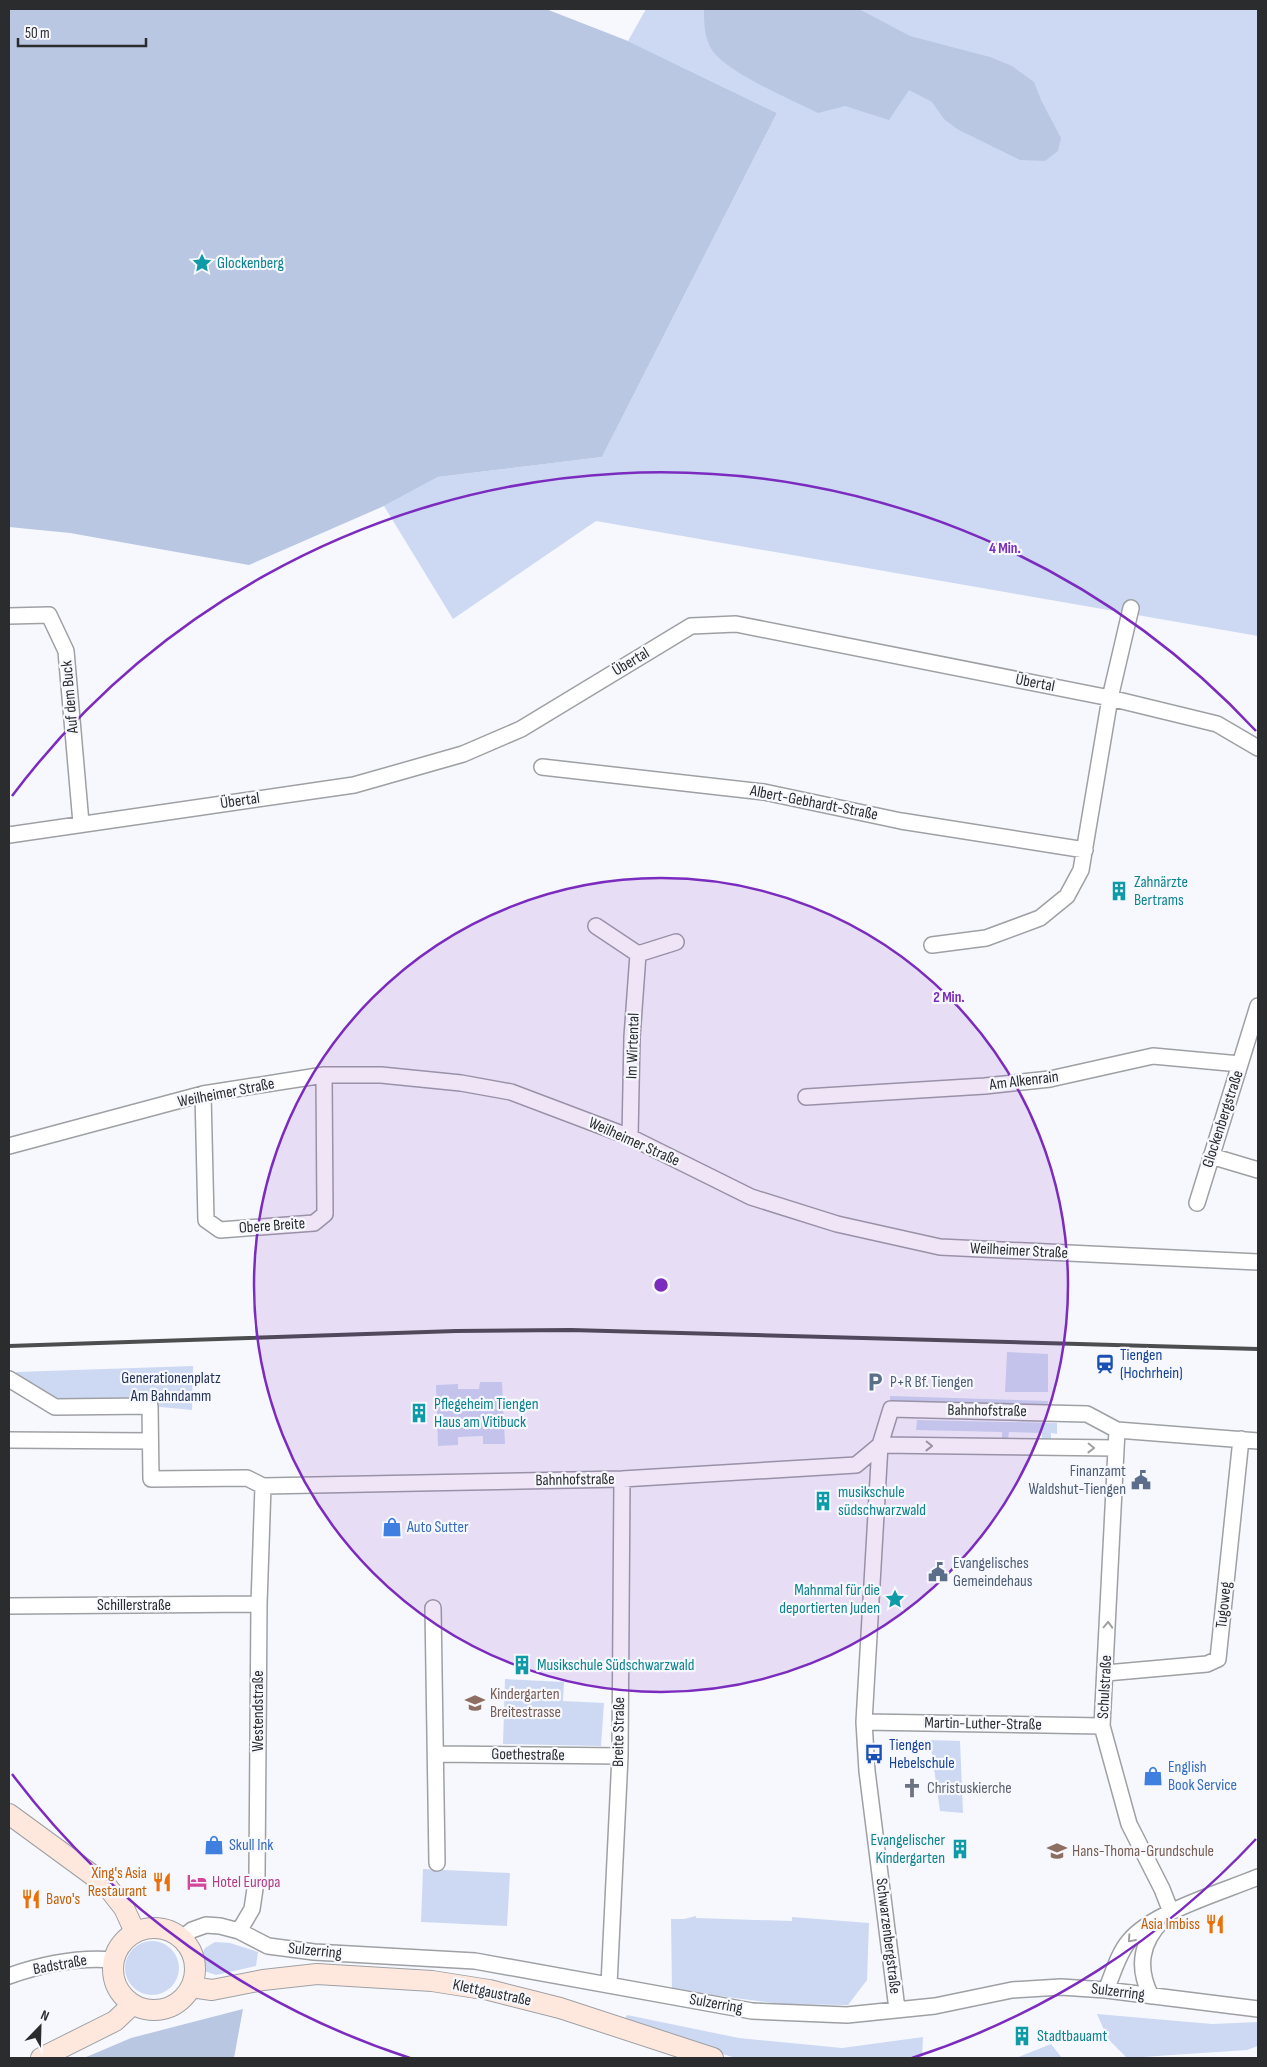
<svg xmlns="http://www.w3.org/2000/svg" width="1267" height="2067" viewBox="0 0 1267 2067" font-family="'Sofia Sans Condensed',sans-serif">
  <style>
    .green { fill: #cdd9f3 }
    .forest { fill: #bac7e3 }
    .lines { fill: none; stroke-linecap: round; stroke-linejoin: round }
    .street-casing { stroke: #9ea0a4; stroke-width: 18 }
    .secondary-casing { stroke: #9ea0a4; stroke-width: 22 }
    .street { stroke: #fff; stroke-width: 15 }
    .secondary { stroke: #fee8de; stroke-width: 20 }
    .rail { stroke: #4c4d4f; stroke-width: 4 }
    .oneway { stroke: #a0a0a1 }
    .ring { fill: none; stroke: #7b2cbf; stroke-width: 2.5 }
    .labels { text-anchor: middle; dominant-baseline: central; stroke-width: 4.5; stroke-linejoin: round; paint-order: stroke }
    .culture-label { font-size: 16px; fill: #0d838f; stroke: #f6f8fd; text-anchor: start }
    .street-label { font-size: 16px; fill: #2b2c2e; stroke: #f6f8fd }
    .transit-label { font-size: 16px; fill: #164399; stroke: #f6f8fd; text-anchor: start }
    .park-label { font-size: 16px; fill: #233259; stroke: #f6f8fd }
    .service-label { font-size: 16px; fill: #4e5e75; stroke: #f6f8fd; text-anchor: start }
    .shop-label { font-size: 16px; fill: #366cbe; stroke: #f6f8fd; text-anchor: start }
    .education-label { font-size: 16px; fill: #785e54; stroke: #f6f8fd; text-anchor: start }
    .worship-label { font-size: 16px; fill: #5b616d; stroke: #f6f8fd; text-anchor: start }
    .food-label { font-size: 16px; fill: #c56008; stroke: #f6f8fd; text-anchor: end }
    .hotel-label { font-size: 16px; fill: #b23c85; stroke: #f6f8fd; text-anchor: start }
    .centre { fill: #7b2cbf; stroke: #f6f8fd; stroke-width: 2.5 }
    .ring-label { font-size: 15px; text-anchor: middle; font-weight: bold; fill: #7b2cbf; stroke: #f6f8fd; stroke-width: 4.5; stroke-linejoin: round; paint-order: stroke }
  </style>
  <rect width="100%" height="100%" fill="#f6f8fd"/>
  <path class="green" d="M646 9H1258V636L596 521 453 619 384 506 438 477 602 457 777 113 628 41Z
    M1007 1352 1048 1354V1392H1005Z
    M193 1366 192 1410 150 1406 55 1407 19 1386 16 1372Z
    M480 1382H502L505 1444H483V1436L458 1437V1445L438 1446 436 1385 458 1384V1389H479Z
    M890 1396 1048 1401 1047 1408 890 1403Z
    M917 1420 1057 1423V1434L1051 1433V1439H1042V1433L1009 1432 1008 1439H1002V1432L916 1430Z
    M505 1679 564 1682 563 1701 604 1703 601 1746 503 1744Z
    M930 1740 960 1741 963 1813 940 1811Z
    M423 1869 510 1873 507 1926 421 1922Z
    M696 1916V1918L792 1921V1917L869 1923 867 1980 848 2005 782 2004 672 1990 671 1919H684Z
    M125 1968a27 27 0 1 1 54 0a27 27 0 1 1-54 0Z
    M215 1942 230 1943 258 1952 256 1966 216 1975 204 1971 200 1959 205 1948Z
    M1097 2014 1212 2024 1258 2022V2046L1247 2050 1127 2058 1108 2039Z
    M627 2015 739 2038 842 2048 923 2037 922 2058H736L622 2025Z
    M1051 2044 1062 2058H1016Z"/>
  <path class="forest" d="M9 9H546L628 41 777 113 602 457 438 477 384 506 249 565 70 533 9 527Z
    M704 9H859L910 36 990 57 1012 66 1034 82 1041 100 1061 138 1058 151 1045 161 1020 160 957 129 944 119 932 102 909 90 889 120 845 106 818 113C793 100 727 73 712 50 704 38 704 22 704 9Z
    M243 2009 234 2058H84L131 2038Z"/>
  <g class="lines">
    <defs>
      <path id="street" d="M9 616 49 615 66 651 81 823
        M542 767 764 792 901 821 1085 850
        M9 835 354 785 463 754 521 729 691 626 736 624 1110 698 1217 724 1258 748
        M596 926 638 954
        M932 945 986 938 1040 918 1067 896 1081 870 1110 698 1131 608
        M203 1094 206 1220 220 1230 314 1223 325 1214 324 1075
        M806 1097 985 1086 1050 1079 1153 1056 1240 1064
        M630 1137 632 1037 638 954 676 942
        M9 1146 203 1094 324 1075H381L461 1083 511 1092 630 1137 751 1197 837 1224 940 1247 1258 1262
        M1211 1156 1258 1170
        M1197 1203 1258 1006
        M9 1379 55 1407 150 1406 151 1479 247 1478 263 1486 622 1479 856 1465 880 1445 891 1409 1087 1414 1117 1430 1258 1441
        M1117 1430 1102 1726 1129 1824 1162 1889 1171 1912
        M9 1440 150 1441
        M880 1445 864 1722 867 1771 897 2009
        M880 1445 1115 1448
        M9 1606 259 1604
        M433 1608 437 1863
        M1106 1673 1207 1664 1218 1659 1241 1439
        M864 1722 1102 1726
        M436 1754 620 1756
        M239 1931 252 1909 257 1875 259 1604 263 1486
        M182 1938 192 1930 206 1925 220 1926 239 1931 268 1946 314 1952 475 1961 752 2011 847 2015 935 2006 1012 1990 1061 1987 1106 1990 1258 2009
        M9 1976C43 1964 77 1957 113 1960
        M609 1985 620 1756 622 1479
        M1106 1990C1113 1974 1118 1954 1129 1941 1153 1912 1222 1892 1258 1877
        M1151 1996C1137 1968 1140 1943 1163 1920"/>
      <path id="secondary" d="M9 1814 106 1885 124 1908 135 1932
        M113 1969a41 41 0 1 1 82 0a41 41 0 1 1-82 0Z
        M191 1987 212 1990 263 1980 317 1974 432 1981 489 1990 560 2008 713 2058
        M41 2058 115 2021 132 2005"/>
    </defs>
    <use href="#street" class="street-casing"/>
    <use href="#secondary" class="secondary-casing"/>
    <use href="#street" class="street"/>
    <use href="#secondary" class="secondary"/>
    <path class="rail" d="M9 1346 456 1331 571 1330 1258 1349"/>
  </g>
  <defs><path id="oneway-chevron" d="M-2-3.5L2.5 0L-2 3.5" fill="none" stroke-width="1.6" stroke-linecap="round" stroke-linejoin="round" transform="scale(1.25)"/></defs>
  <g class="oneway">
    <use href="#oneway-chevron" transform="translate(929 1446) rotate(1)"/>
    <use href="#oneway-chevron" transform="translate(1091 1448) rotate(1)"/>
    <use href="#oneway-chevron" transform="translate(1108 1625) rotate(-88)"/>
    <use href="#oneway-chevron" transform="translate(1131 1939) rotate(131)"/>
  </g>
  <circle cx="661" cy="1285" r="407" fill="#7b2cbf" fill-opacity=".12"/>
  <g class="ring">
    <circle cx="661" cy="1285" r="407"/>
    <path d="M1256 1839A813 813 0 0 1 912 2058M410 2058A813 813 0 0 1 12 1774M12 796A813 813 0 0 1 1256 731"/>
  </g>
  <defs>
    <symbol id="sight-bare" viewBox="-9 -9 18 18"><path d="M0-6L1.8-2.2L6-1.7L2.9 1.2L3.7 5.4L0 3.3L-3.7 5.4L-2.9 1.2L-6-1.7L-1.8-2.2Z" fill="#0f9aa8" stroke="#f6f8fd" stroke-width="2.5" paint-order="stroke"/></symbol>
    <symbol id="building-bare" viewBox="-9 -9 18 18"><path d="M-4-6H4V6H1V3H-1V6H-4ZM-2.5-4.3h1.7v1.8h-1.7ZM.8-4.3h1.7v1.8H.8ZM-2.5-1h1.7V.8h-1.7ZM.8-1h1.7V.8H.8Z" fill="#0f9aa8" stroke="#f6f8fd" stroke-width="2.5" paint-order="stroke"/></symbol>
    <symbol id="station-bare" viewBox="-9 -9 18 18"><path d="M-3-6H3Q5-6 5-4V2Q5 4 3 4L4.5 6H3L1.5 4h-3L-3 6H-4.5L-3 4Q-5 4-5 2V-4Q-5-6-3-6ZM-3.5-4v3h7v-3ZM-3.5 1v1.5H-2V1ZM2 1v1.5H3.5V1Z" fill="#1a4fb4" stroke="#f6f8fd" stroke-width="2.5" paint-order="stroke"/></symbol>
    <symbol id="parking-bare" viewBox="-9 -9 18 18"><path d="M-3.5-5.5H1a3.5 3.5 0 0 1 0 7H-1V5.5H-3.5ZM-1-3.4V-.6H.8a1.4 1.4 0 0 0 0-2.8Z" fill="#5c6f8a" stroke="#f6f8fd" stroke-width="2.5" paint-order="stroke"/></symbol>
    <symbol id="civic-bare" viewBox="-9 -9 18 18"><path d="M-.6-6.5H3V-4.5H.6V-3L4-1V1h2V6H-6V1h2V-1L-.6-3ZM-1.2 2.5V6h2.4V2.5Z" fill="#5c6f8a" stroke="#f6f8fd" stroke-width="2.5" paint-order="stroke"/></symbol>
    <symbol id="shop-bare" viewBox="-9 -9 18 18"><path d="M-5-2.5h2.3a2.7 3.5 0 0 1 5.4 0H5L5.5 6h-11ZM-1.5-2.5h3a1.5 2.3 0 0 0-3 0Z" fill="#3f7fe0" stroke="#f6f8fd" stroke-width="2.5" paint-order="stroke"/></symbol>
    <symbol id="school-bare" viewBox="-9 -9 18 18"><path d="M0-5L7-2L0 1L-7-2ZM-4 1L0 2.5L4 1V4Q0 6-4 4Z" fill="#8d6e63" stroke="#f6f8fd" stroke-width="2.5" paint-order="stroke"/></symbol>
    <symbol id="bus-bare" viewBox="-9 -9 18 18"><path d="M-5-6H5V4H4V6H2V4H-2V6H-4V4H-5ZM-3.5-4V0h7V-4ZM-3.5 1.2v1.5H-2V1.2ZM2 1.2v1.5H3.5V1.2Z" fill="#1a4fb4" stroke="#f6f8fd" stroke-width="2.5" paint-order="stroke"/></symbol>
    <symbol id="church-bare" viewBox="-9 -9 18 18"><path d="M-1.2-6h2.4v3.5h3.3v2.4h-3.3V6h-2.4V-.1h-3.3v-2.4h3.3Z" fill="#6b7280" stroke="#f6f8fd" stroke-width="2.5" paint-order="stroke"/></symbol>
    <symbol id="restaurant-bare" viewBox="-9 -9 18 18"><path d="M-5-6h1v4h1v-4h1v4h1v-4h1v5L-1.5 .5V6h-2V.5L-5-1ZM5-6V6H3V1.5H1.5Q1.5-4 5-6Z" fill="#e8710a" stroke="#f6f8fd" stroke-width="2.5" paint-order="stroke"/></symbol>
    <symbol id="hotel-bare" viewBox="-9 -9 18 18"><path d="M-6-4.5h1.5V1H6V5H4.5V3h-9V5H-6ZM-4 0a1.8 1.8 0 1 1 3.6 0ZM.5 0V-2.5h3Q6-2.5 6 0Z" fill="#d1479c" stroke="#f6f8fd" stroke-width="2.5" paint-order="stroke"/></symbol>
  </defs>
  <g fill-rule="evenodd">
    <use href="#sight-bare" x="188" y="249" width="28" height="28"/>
    <use href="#building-bare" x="1105" y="877" width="28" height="28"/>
    <use href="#station-bare" x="1091" y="1350" width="28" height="28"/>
    <use href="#parking-bare" x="861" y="1368" width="28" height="28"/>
    <use href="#building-bare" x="405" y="1399" width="28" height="28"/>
    <use href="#civic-bare" x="1127" y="1466" width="28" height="28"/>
    <use href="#building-bare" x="809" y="1487" width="28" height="28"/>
    <use href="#shop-bare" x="378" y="1513" width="28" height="28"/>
    <use href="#civic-bare" x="924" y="1558" width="28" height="28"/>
    <use href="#sight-bare" x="881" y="1585" width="28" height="28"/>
    <use href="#building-bare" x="508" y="1651" width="28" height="28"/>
    <use href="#school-bare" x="461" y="1689" width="28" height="28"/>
    <use href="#bus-bare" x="860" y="1740" width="28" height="28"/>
    <use href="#shop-bare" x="1139" y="1762" width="28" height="28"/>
    <use href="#church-bare" x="898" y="1774" width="28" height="28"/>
    <use href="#shop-bare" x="200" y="1831" width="28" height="28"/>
    <use href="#building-bare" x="946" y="1835" width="28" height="28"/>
    <use href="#school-bare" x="1043" y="1837" width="28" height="28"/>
    <use href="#restaurant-bare" x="148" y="1868" width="28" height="28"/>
    <use href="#hotel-bare" x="183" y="1868" width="28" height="28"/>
    <use href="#restaurant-bare" x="17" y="1885" width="28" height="28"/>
    <use href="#restaurant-bare" x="1201" y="1910" width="28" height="28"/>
    <use href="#building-bare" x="1008" y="2022" width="28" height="28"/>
  </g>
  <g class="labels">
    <g class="culture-label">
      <text x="217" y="263">Glockenberg</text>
      <text x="1134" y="882">Zahnärzte<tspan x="1134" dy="18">Bertrams</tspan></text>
      <text x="434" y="1404">Pflegeheim Tiengen<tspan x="434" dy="18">Haus am Vitibuck</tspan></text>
      <text x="838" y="1492">musikschule<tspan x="838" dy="18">südschwarzwald</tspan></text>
      <text x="880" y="1590" text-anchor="end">Mahnmal für die<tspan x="880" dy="18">deportierten Juden</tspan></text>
      <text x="537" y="1665">Musikschule Südschwarzwald</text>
      <text x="945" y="1840" text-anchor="end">Evangelischer<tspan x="945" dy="18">Kindergarten</tspan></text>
      <text x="1037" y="2036">Stadtbauamt</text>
    </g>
    <g class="street-label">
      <text transform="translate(631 662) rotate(-31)">Übertal</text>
      <text transform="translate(1035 683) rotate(11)">Übertal</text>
      <text transform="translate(70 697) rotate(-95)">Auf dem Buck</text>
      <text transform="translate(240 801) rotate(-8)">Übertal</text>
      <text transform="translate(814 803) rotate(11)">Albert-Gebhardt-Straße</text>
      <text transform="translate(633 1046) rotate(-88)">Im Wirtental</text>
      <text transform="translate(1024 1081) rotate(-7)">Am Alkenrain</text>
      <text transform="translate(226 1093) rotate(-11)">Weilheimer Straße</text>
      <text transform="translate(1223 1119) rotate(-72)">Glockenbergstraße</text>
      <text transform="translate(634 1142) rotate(24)">Weilheimer Straße</text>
      <text transform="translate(272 1226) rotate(-4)">Obere Breite</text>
      <text transform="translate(1019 1251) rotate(3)">Weilheimer Straße</text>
      <text transform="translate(987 1411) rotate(1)">Bahnhofstraße</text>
      <text transform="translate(575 1480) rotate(-1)">Bahnhofstraße</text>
      <text x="134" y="1605">Schillerstraße</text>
      <text transform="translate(1224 1605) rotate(-84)">Tugoweg</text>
      <text transform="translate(1105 1687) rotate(-87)">Schulstraße</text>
      <text transform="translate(258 1711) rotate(-90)">Westendstraße</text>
      <text transform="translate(983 1724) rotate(1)">Martin-Luther-Straße</text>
      <text transform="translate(619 1732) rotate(-89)">Breite Straße</text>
      <text transform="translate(528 1755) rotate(1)">Goethestraße</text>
      <text transform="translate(888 1936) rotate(83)">Schwarzenbergstraße</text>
      <text transform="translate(315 1951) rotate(6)">Sulzerring</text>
      <text transform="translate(60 1965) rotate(-10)">Badstraße</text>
      <text transform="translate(1118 1992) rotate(7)">Sulzerring</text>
      <text transform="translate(492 1993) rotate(12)">Klettgaustraße</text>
      <text transform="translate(716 2004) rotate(10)">Sulzerring</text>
    </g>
    <g class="transit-label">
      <text x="1120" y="1355">Tiengen<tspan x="1120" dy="18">(Hochrhein)</tspan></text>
      <text x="889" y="1745">Tiengen<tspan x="889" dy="18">Hebelschule</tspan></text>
    </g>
    <g class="park-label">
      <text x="171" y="1378">Generationenplatz<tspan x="171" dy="18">Am Bahndamm</tspan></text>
    </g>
    <g class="service-label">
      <text x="890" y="1382">P+R Bf. Tiengen</text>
      <text x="1126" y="1471" text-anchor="end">Finanzamt<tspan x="1126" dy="18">Waldshut-Tiengen</tspan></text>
      <text x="953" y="1563">Evangelisches<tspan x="953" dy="18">Gemeindehaus</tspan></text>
    </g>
    <g class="shop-label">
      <text x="407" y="1527">Auto Sutter</text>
      <text x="1168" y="1767">English<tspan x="1168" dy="18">Book Service</tspan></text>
      <text x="229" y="1845">Skull Ink</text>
    </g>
    <g class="education-label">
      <text x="490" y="1694">Kindergarten<tspan x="490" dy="18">Breitestrasse</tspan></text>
      <text x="1072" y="1851">Hans-Thoma-Grundschule</text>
    </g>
    <g class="worship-label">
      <text x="927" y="1788">Christuskierche</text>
    </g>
    <g class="food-label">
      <text x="147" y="1873">Xing's Asia<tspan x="147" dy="18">Restaurant</tspan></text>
      <text x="46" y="1899" text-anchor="start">Bavo's</text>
      <text x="1200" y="1924">Asia Imbiss</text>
    </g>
    <g class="hotel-label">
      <text x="212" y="1882">Hotel Europa</text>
    </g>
  </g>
  <circle cx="661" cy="1285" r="8" class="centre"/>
  <g class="ring-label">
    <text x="1005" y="553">4 Min.</text>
    <text x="949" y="1002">2 Min.</text>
  </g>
  <rect width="1267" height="2067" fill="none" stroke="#2b2c2e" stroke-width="20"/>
  <g transform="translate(40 2027) rotate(23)" stroke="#f6f8fd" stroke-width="4" paint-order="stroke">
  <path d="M0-4L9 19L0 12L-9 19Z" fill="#2b2c2e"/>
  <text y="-8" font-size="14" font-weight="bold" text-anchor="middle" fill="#2b2c2e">N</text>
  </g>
  <path d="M18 38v8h128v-8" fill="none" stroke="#2b2c2e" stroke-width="2.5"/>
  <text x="25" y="38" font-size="15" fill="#2b2c2e" stroke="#f6f8fd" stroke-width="4" paint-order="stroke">50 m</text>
</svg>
